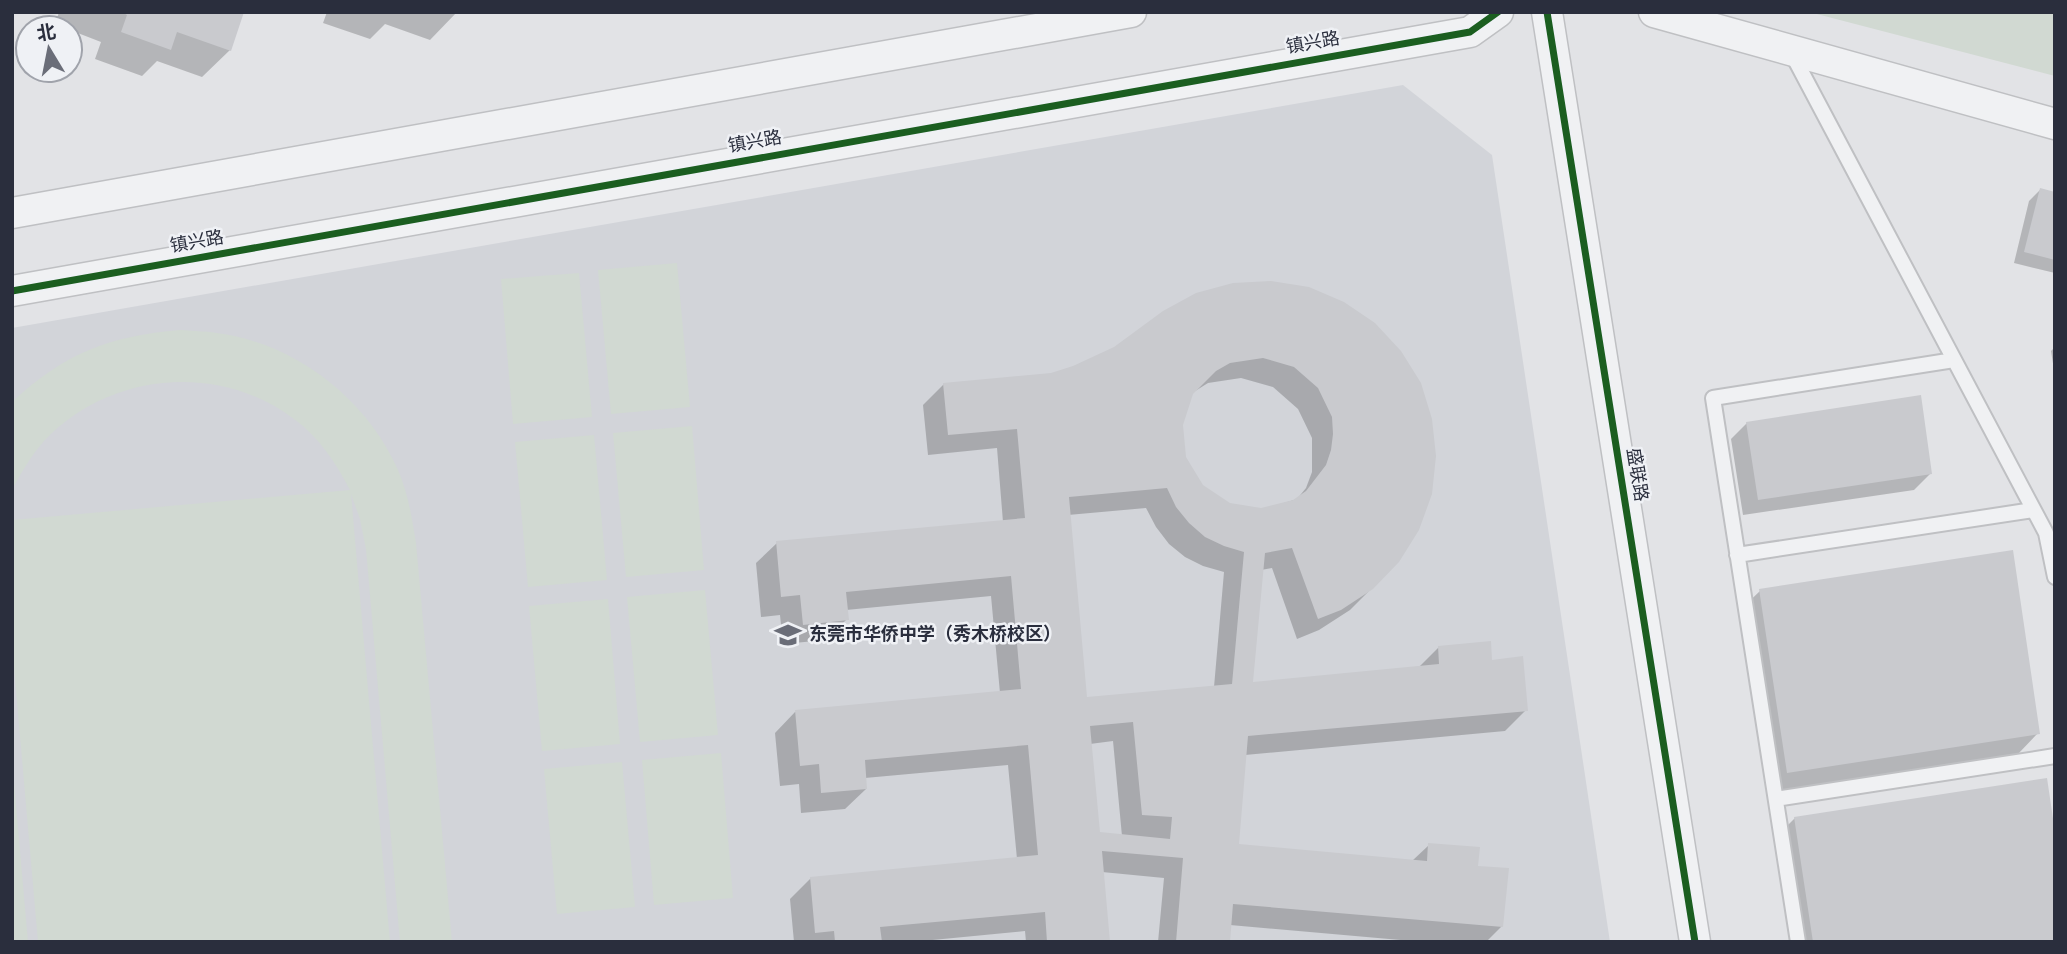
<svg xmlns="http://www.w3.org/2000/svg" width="2067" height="954" viewBox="0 0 2067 954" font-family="Overpass,'Noto Sans SC',sans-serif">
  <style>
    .built { fill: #d2d4d9 }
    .green { fill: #d1d9d2 }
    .shadow { fill: #0003; fill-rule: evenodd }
    .building { fill: #c9cace; fill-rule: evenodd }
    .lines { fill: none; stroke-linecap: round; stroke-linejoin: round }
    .lane-casing { stroke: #bfc0c3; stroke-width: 18 }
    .street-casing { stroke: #bfc0c3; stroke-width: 33 }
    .lane { stroke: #f0f1f3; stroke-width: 14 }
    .street { stroke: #f0f1f3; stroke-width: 30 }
    .cycleway-casing { stroke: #eff1f5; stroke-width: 11 }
    .cycleway { stroke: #1b5e20; stroke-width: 7 }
    .labels { text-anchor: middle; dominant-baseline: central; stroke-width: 5; stroke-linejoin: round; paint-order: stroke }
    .street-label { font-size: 18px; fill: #2a2e3d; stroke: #eff1f5 }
    .poi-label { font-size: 18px; font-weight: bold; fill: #2a2e3d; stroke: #eff1f5; text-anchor: start }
  </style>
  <rect width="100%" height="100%" fill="#e2e3e6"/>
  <path class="built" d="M1403 85 1492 155 1610 942H12V328Z"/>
  <path class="green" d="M1809 12H2055V76Z
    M677 263 690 407 611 414 598 270Z
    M579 273 592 417 513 424 501 279Z
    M180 330C192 331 205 331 217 333 295 343 367 399 398 470 408 493 412 518 416 543L452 942H400L366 549 360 519 351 494 390 942H38L12 645V520L350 490C336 463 319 437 294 419 219 362 109 372 44 441 31 456 21 473 12 490V402C65 353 109 336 180 330Z
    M692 426 704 570 626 577 613 433Z
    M594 435 607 580 528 587 515 442Z
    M705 590 718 735 640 742 627 597Z
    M608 599 620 744 542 751 529 606Z
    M721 753 733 898 654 905 642 760Z
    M12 760 28 942H12Z
    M622 762 635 907 557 914 544 769Z"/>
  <path class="shadow" d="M59 12H243L230 50 202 77 157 61 142 76 95 59 101 42 70 30V28L55 25Z
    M327 12H457L430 40 385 24 370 39 323 23Z
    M2040 190 2055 193V273L2014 263 2029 201Z
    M1308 289 1372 588 1350 610 1319 630 1297 639 1272 568 1261 570 1251 684 1418 668 1439 647 1491 661 1526 710 1505 731 1245 755 1237 846 1412 861 1429 845 1476 867 1502 926 1486 942H1423L1230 925 1228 942H1158L1164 878 1102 872 1108 942H1026L1025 931 912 942H794L790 899 811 878 1017 859 1008 765 865 778 866 789 845 809 801 813 799 784 780 786 775 733 795 712 1000 693 991 596 846 610 847 619 826 640 783 644 780 615 761 617 756 563 777 543 1003 522 997 448 928 455 923 405 944 384 1051 374ZM1241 378 1273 387 1298 409 1312 438V472L1306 488 1297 499 1262 510 1229 505 1202 486 1185 457 1181 424 1192 393 1208 383ZM1146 508 1156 527 1169 544 1185 557 1203 566 1224 572 1214 687 1086 699 1068 515ZM1113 741 1122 836 1098 834 1090 744Z
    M2055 347V376L2051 351Z
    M1747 423 1930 474 1914 490 1743 515 1731 439Z
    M1760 591 2038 733 2018 754 1767 792 1739 611Z
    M1795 818 2055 942H1790L1774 839Z"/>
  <path class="building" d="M122 12H244L231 51 177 32 171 50 121 32 127 15Z
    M2040 188 2055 192V260L2024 252Z
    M1271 281 1309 287 1344 302 1375 323 1401 351 1421 383 1432 419 1436 456 1432 494 1419 530 1399 562 1373 589 1341 610 1318 619 1292 548 1265 553 1253 682 1439 664 1438 646 1491 641 1492 660 1523 656 1528 711 1248 736 1239 844 1427 861 1428 843 1480 847 1478 866 1509 868 1503 927 1233 904 1230 942H1176L1183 858 1102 851 1110 942H1047L1045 912 880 927 882 942H835L834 931 815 933 810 877 1038 855 1028 745 865 760 867 789 821 793 819 764 800 766 795 710 1021 689 1011 576 846 592 849 620 803 625 800 595 781 597 776 541 1025 518 1017 429 948 435 943 383 1051 373 1073 366 1114 347 1163 311 1196 293 1233 283ZM1263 358 1294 367 1318 388 1332 417 1333 434 1331 450 1326 465 1306 491 1293 500 1261 508 1230 503 1203 485 1186 457 1183 425 1193 394 1216 371 1230 363ZM1167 488 1176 507 1189 523 1205 537 1224 546 1244 552 1232 684 1087 697 1069 497ZM1133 722 1142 815 1172 817 1170 839 1100 832 1090 726Z
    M1921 395 1932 474 1758 500 1746 422Z
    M2013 550 2040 734 1787 773 1759 589Z
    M2047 778 2055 832V942H1813L1794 817Z"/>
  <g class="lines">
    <defs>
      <path id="lane" d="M1791 52 2046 533 2055 577
        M1737 555 2033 510
        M1776 799 2055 756
        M1798 942 1713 398 1954 360"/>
      <path id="street" d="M1547 12 1695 942
        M1654 12 2055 124
        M12 213 1131 12
        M12 291 1470 32 1498 12"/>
    </defs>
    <use href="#lane" class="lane-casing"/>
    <use href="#street" class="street-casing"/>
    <use href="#lane" class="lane"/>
    <use href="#street" class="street"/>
    <defs>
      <path id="cycleway" d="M1547 12 1695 942
        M12 291 1470 32 1498 12"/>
    </defs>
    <use href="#cycleway" class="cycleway-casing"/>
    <use href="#cycleway" class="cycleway"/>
  </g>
  <defs>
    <symbol id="school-bare" viewBox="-9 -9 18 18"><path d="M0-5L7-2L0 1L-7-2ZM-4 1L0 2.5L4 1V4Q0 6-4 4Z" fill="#6a6d78" stroke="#eff1f5" stroke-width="2.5" paint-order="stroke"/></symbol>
  </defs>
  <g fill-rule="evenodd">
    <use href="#school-bare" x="769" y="616" width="38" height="38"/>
  </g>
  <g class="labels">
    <g class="street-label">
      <text transform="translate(1313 44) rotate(-10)">镇兴路</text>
      <text transform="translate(755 143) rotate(-10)">镇兴路</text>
      <text transform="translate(197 243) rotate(-10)">镇兴路</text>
      <text transform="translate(1636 475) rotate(81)">盛联路</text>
    </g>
    <g class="poi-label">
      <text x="809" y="635">东莞市华侨中学（秀木桥校区）</text>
    </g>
  </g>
  <rect width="2067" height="954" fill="none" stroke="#2a2e3d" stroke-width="28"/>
  <g transform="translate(49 49) rotate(350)"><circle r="33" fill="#eff1f5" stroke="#a0a3ab" stroke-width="2"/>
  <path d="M0-5L12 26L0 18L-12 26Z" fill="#6a6d78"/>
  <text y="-10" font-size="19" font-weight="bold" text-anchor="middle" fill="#2a2e3d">北</text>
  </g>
</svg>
